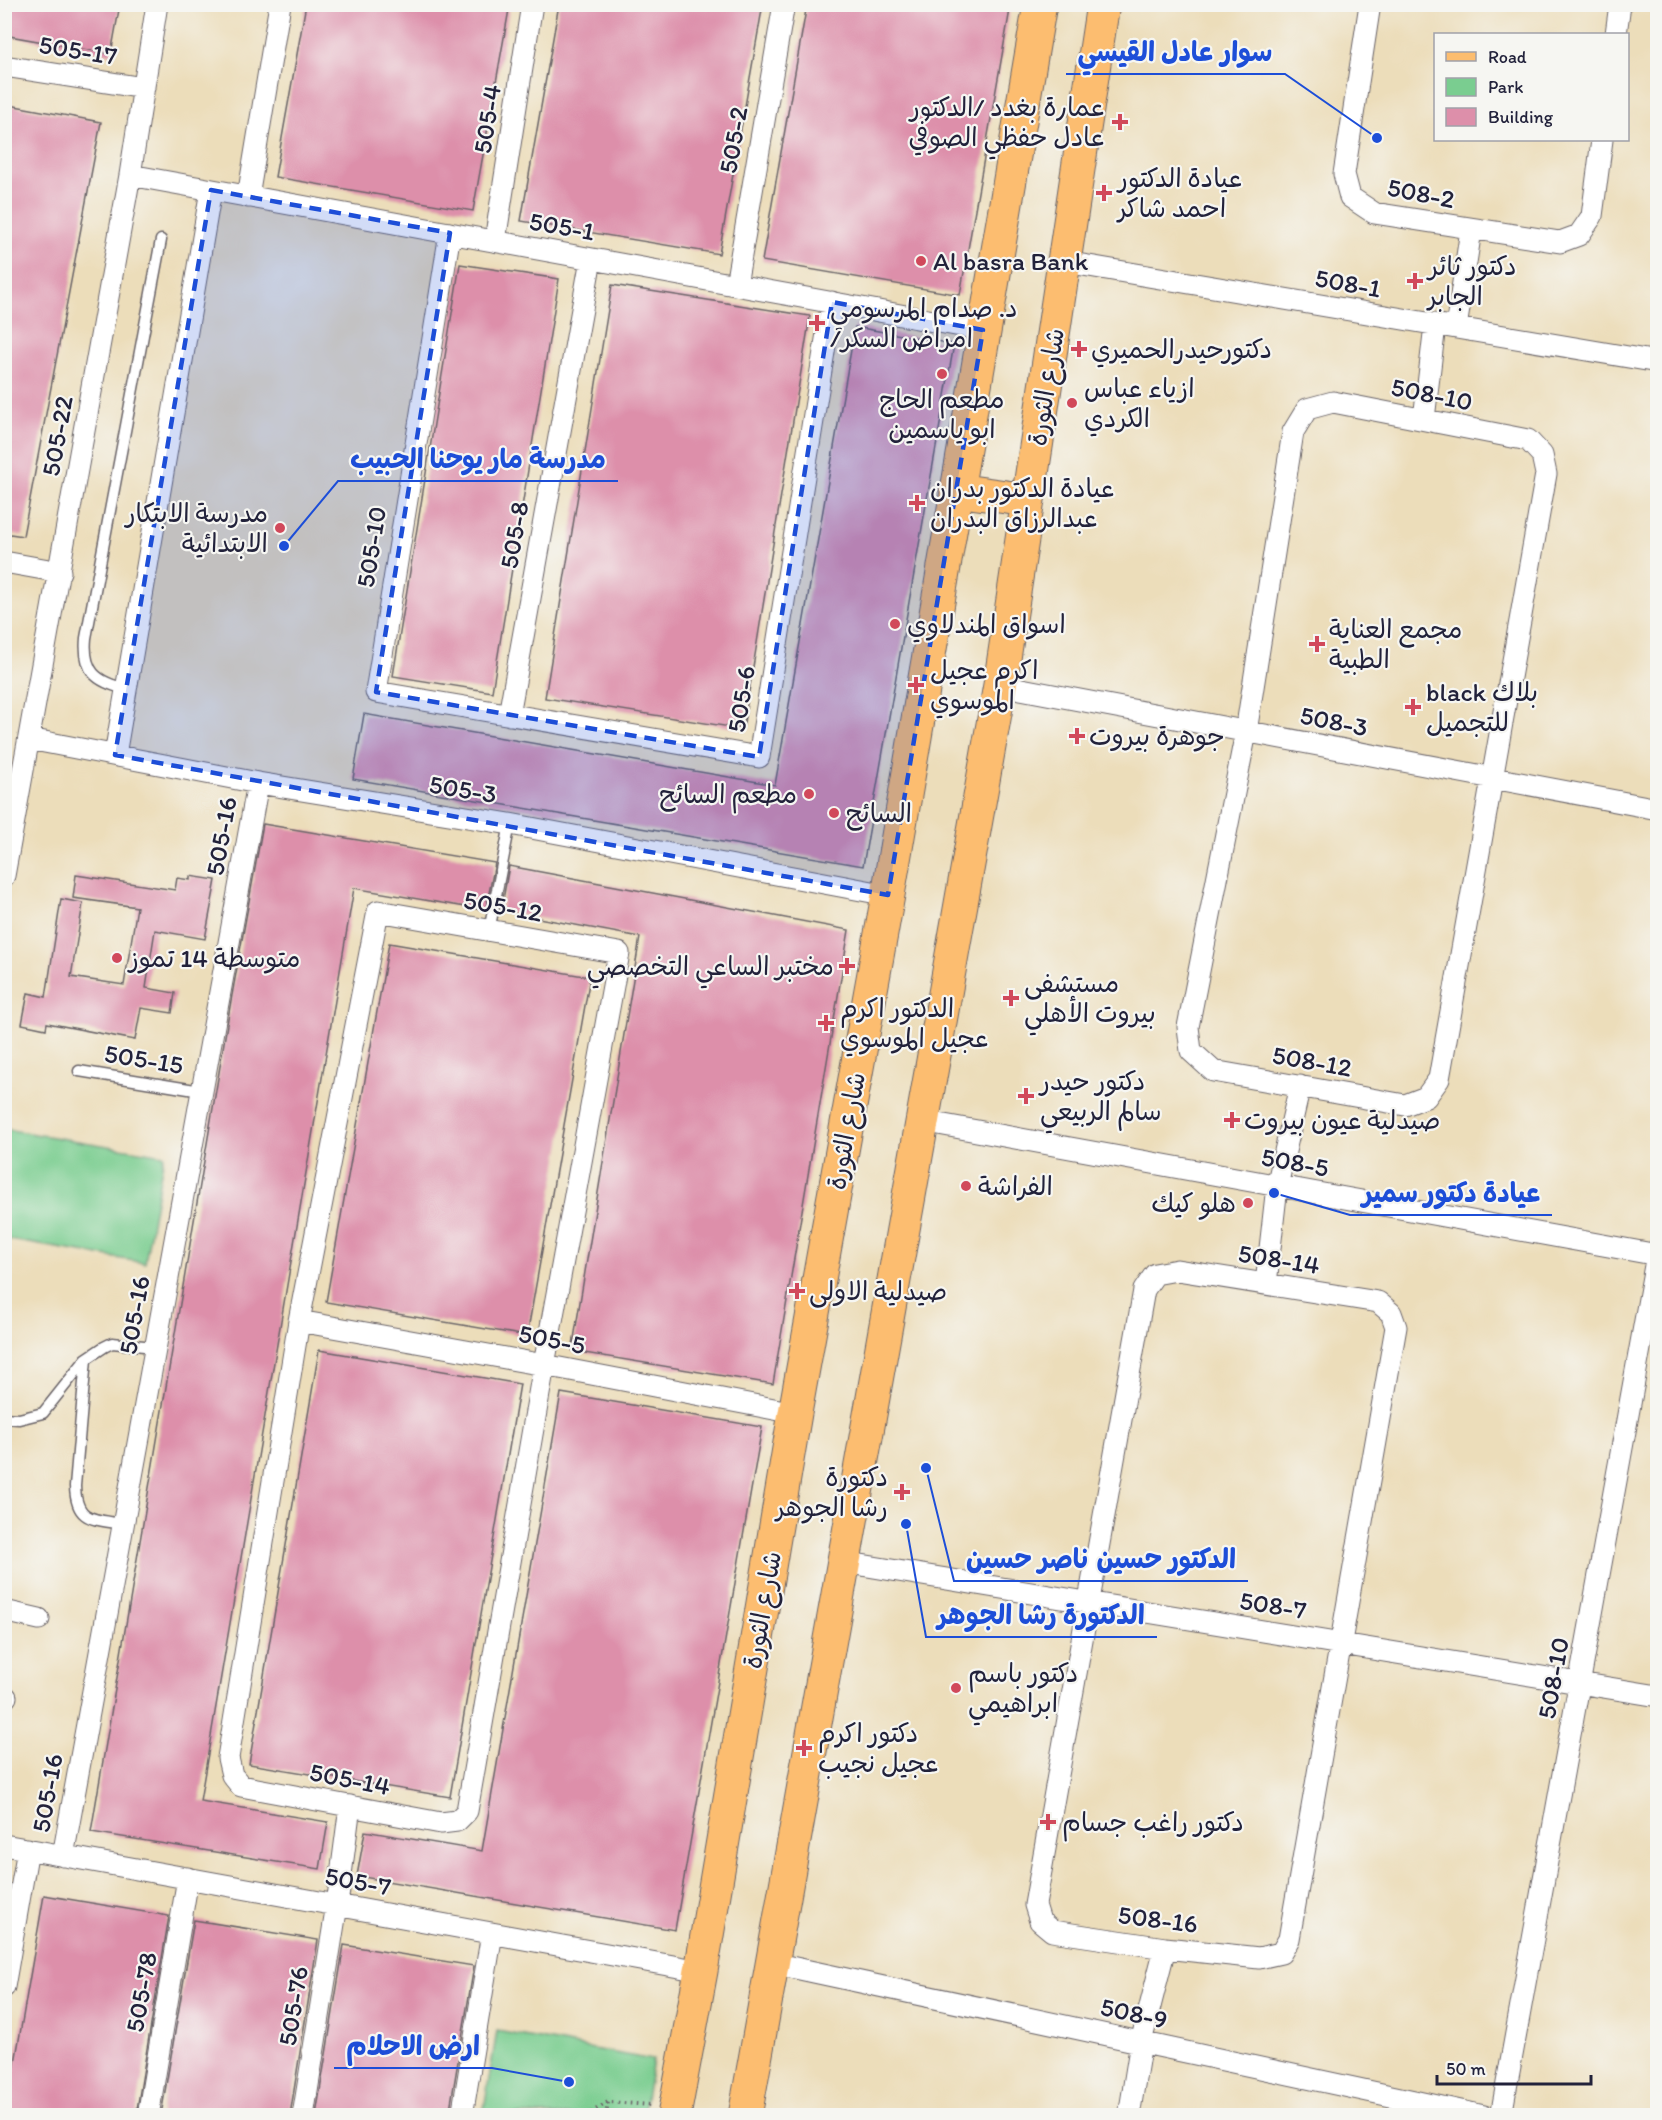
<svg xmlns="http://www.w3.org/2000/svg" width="1662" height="2120" viewBox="0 0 1662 2120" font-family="Itim,'Playpen Sans Arabic',sans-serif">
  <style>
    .green { fill: #7acd90; stroke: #4e7866; stroke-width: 1.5 }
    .building { fill: #dd8faa }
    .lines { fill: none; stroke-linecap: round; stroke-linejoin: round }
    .lane-casing { stroke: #696367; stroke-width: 13 }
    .street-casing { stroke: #696367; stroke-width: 23 }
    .primary-casing { stroke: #696367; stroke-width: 35 }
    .path { stroke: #696367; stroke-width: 4; stroke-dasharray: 1.5 4.5; stroke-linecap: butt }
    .lane { stroke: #fff; stroke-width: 10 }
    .street { stroke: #fff; stroke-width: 21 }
    .primary { stroke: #fcbd6f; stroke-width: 33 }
    .marked { fill: #1d4ed8; fill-opacity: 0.2; stroke: #1d4ed8; stroke-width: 4.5; stroke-dasharray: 12 8; stroke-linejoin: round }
    .poi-dot { fill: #d1495b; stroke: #f6f6f2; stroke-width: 2 }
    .labels { text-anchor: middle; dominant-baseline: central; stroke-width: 4.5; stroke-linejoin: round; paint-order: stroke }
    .street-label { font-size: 26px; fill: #22223b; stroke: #f6f6f2 }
    .poi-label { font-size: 26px; fill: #22223b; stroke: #f6f6f2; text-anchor: start }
    .leader { fill: none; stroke: #1d4ed8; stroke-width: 2 }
    .callout-dot { fill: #1d4ed8; stroke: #f6f6f2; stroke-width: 2 }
    .callout-label { font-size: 27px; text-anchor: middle; font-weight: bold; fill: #1d4ed8; stroke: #f6f6f2; stroke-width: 4.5; stroke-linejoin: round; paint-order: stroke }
  </style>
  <rect width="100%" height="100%" fill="#f6f6f2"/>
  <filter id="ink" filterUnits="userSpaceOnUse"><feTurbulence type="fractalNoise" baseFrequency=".0167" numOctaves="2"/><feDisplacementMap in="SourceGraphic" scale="12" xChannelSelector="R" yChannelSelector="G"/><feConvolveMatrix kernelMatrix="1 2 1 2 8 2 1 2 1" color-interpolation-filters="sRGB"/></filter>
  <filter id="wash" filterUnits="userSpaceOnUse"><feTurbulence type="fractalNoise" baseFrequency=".008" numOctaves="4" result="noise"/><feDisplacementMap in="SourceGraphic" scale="24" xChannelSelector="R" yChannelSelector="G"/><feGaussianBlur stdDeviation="1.35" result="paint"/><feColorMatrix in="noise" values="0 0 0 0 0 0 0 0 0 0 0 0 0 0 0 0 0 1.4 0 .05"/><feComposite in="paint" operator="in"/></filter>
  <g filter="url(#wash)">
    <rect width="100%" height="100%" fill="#ecddba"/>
    <path class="green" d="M4 1129 164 1155 145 1263 5 1239Z
      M497 2031 653 2060 643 2115H483Z"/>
    <g id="blocks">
      <path class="building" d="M4 4H120L111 54 4 35Z
        M306 4H510L473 211 275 177Z
        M559 4H763L719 254 521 221Z
        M807 4H1011L960 295 762 261Z
        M4 104 101 122 23 536 4 533Z
        M460 264 559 279 492 692 393 676Z
        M612 285 810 316 743 729 545 698Z
        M855 327 954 344 863 866 353 779 364 714 775 785Z
        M263 824 495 863 486 908 483 910 354 888 200 1801 328 1822 320 1869 91 1832 231 1001Z
        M509 866 849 930 773 1384 572 1351 640 937 501 911Z
        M76 875 175 890 177 878 190 880V876L216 880 205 939 155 930 146 988 175 993 172 1013 141 1008 135 1040 47 1023 46 1029 22 1024 28 993 46 997 61 899 83 903 71 977 124 985 137 907 73 898Z
        M389 943 590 977 527 1336 326 1302Z
        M319 1350 520 1384 450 1797 249 1764Z
        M561 1393 762 1427 675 1930 357 1876 365 1831 482 1851Z
        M44 1895 169 1916 136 2115H6Z
        M194 1920 318 1940 290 2115H161Z
        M344 1945 474 1966 449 2115H316Z"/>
    </g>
  </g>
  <g filter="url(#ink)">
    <use href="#blocks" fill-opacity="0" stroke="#696367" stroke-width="1.5"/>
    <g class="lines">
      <defs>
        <path id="lane" d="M127 689C95 682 83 671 86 638L161 240
          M489 931 510 824
          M79 1071 201 1091
          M86 1359 75 1486C76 1522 93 1519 123 1524
          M4 1418 19 1419 43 1413 86 1359 104 1347 112 1343 155 1347"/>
        <path id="street" d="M1370 4 1344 174 1350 197 1374 213 1560 242 1579 235 1592 216 1602 140
          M1616 34 1620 4
          M4 66 144 88
          M130 175 983 330
          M248 197 280 4
          M450 233 376 692 759 757 832 302
          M495 241 532 4
          M1065 262 1658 362
          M736 285 784 4
          M1456 328 1471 230
          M1333 402 1528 440 1542 455 1546 474 1439 1079 1426 1097 1405 1105 1213 1071 1191 1051 1188 1027 1246 732 1293 432 1307 409Z
          M1424 419 1435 325
          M4 562 60 572
          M1000 685 1658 809
          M509 715 591 259
          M29 739 258 783 510 824 888 895
          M115 755 211 190
          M4 876 130 175 157 4
          M378 911 619 953 544 1365 467 1811 457 1821 441 1823 241 1786 232 1775 228 1758 299 1321Z
          M922 1121 1658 1255
          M1177 1270 1378 1302 1391 1313 1396 1327 1289 1939 1281 1953 1259 1958 1165 1948 1052 1931 1040 1921 1035 1905 1144 1290 1155 1274Z
          M1266 1284 1277 1186 1300 1086
          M299 1321 544 1365 795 1413
          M843 1562 1658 1696
          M4 1611 39 1619
          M4 1697H6
          M4 1845 701 1971
          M63 1856 258 783
          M772 1963 1484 2116
          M4 1987 28 1849
          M148 2116 188 1878
          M303 2116 337 1905 350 1806
          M462 2116 492 1933
          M1129 2116 1141 2042 1165 1948
          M1501 2116 1658 1249"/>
        <path id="primary" d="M956 490 1028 500
          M674 2116 701 1971 795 1413 888 895 1040 4
          M745 2116 1000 685 1103 4"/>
      </defs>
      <use href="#lane" class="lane-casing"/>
      <use href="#street" class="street-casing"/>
      <use href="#primary" class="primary-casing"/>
      <path class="path" d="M586 2116 608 2102
        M606 2116 608 2102 651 2105"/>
      <use href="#lane" class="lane"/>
      <use href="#street" class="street"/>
      <use href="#primary" class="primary"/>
    </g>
  </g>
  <path class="marked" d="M211 190 450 233 376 692 759 757 832 302 983 330 888 895 115 755Z"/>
  <g class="poi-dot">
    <path d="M1117 113h6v6h6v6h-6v6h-6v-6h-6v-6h6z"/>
    <path d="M1101 184h6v6h6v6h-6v6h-6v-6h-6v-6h6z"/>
    <circle cx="921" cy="261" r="6"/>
    <path d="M1412 272h6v6h6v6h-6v6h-6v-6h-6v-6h6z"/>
    <path d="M814 314h6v6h6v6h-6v6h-6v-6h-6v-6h6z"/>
    <path d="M1076 340h6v6h6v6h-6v6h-6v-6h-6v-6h6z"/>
    <circle cx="942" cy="374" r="6"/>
    <circle cx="1072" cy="403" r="6"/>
    <path d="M914 494h6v6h6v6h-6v6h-6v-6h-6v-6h6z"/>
    <circle cx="280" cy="528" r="6"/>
    <circle cx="895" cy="624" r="6"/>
    <path d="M1314 635h6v6h6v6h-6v6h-6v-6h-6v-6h6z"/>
    <path d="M913 676h6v6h6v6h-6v6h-6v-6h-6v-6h6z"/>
    <path d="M1410 698h6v6h6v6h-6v6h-6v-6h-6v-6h6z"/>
    <path d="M1074 727h6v6h6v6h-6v6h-6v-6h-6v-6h6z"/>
    <circle cx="809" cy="794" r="6"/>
    <circle cx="834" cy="813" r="6"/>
    <circle cx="117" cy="958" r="6"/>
    <path d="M844 957h6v6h6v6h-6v6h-6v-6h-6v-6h6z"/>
    <path d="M1008 989h6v6h6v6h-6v6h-6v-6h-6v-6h6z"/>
    <path d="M823 1014h6v6h6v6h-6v6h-6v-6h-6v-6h6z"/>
    <path d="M1023 1087h6v6h6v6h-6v6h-6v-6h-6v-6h6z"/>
    <path d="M1229 1111h6v6h6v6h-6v6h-6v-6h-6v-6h6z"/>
    <circle cx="966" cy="1186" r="6"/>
    <circle cx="1248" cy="1203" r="6"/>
    <path d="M794 1282h6v6h6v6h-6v6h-6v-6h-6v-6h6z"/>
    <path d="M899 1483h6v6h6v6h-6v6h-6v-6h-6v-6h6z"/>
    <circle cx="956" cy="1688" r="6"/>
    <path d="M801 1739h6v6h6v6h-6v6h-6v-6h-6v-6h6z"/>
    <path d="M1045 1813h6v6h6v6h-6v6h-6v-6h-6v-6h6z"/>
  </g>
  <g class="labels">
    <g class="street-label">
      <text transform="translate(78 50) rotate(9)">505-17</text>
      <text transform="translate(487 119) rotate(-81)">505-4</text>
      <text transform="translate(733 140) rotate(-80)">505-2</text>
      <text transform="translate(1421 193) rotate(11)">508-2</text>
      <text transform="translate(562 226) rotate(10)">505-1</text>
      <text transform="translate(1348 283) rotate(10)">508-1</text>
      <text transform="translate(1046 387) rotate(-81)">شارع الثورة</text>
      <text transform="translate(1432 394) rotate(11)">508-10</text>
      <text transform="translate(57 436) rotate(-80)">505-22</text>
      <text transform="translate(514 535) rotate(-80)">505-8</text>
      <text transform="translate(371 547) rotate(-81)">505-10</text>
      <text transform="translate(741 699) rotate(-81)">505-6</text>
      <text transform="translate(1334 721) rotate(11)">508-3</text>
      <text transform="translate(463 789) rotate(9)">505-3</text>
      <text transform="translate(221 836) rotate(-80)">505-16</text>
      <text transform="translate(503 906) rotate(10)">505-12</text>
      <text transform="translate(144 1059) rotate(9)">505-15</text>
      <text transform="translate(1312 1061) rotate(10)">508-12</text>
      <text transform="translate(846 1131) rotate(-80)">شارع الثورة</text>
      <text transform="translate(1295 1162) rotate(10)">508-5</text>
      <text transform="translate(1279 1259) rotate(9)">508-14</text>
      <text transform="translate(134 1315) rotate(-80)">505-16</text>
      <text transform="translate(552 1339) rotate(11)">505-5</text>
      <text transform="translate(1273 1605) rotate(9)">508-7</text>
      <text transform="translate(762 1610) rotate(-80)">شارع الثورة</text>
      <text transform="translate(1553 1678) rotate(-80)">508-10</text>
      <text transform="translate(350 1779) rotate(11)">505-14</text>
      <text transform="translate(47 1793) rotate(-80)">505-16</text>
      <text transform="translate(358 1881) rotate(10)">505-7</text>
      <text transform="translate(1158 1919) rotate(7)">508-16</text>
      <text transform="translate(141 1992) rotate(-80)">505-78</text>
      <text transform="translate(293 2006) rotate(-81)">505-76</text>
      <text transform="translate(1134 2013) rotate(12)">508-9</text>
    </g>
    <g class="poi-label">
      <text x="1106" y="107" text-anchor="end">عمارة بغدد /الدكتور<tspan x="1106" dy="30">عادل حفظي الصوفي</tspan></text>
      <text x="1118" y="178">عيادة الدكتور<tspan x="1118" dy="30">احمد شاكر</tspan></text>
      <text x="933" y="261">Al basra Bank</text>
      <text x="1428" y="266">دكتور ثائر<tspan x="1428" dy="30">الجابر</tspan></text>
      <text x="830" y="308">د. صدام المرسومي<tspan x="830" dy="30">/امراض السكر</tspan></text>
      <text x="1091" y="349">دكتورحيدرالحميري</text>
      <text x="1084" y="388">ازياء عباس<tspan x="1084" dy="30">الكردي</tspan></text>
      <text x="942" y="399" text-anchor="middle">مطعم الحاج<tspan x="942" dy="30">ابو ياسمين</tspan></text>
      <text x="930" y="488">عيادة الدكتور بدران<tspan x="930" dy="30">عبدالرزاق البدران</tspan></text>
      <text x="268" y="513" text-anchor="end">مدرسة الابتكار<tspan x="268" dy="30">الابتدائية</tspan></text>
      <text x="907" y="624">اسواق المندلاوي</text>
      <text x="1329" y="629">مجمع العناية<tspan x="1329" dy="30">الطبية</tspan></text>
      <text x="930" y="670">اكرم عجيل<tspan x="930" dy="30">الموسوي</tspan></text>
      <text x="1426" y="692">black بلاك<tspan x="1426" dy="30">للتجميل</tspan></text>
      <text x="1089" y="736">جوهرة بيروت</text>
      <text x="797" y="794" text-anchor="end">مطعم السائح</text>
      <text x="846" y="813">السائح</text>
      <text x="129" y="958">متوسطة 14 تموز</text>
      <text x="834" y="966" text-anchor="end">مختبر الساعي التخصصي</text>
      <text x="1024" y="983">مستشفى<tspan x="1024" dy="30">بيروت الأهلي</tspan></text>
      <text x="840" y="1008">الدكتور اكرم<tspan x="840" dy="30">عجيل الموسوي</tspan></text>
      <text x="1040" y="1081">دكتور حيدر<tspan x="1040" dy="30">سالم الربيعي</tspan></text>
      <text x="1244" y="1120">صيدلية عيون بيروت</text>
      <text x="978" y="1186">الفراشة</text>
      <text x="1236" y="1203" text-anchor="end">هلو كيك</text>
      <text x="809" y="1291">صيدلية الاولى</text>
      <text x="888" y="1477" text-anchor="end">دكتورة<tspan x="888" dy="30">رشا الجوهر</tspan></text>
      <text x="968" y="1673">دكتور باسم<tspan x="968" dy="30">ابراهيمي</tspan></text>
      <text x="818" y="1733">دكتور اكرم<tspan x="818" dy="30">عجيل نجيب</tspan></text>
      <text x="1062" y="1822">دكتور راغب جسام</text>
    </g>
  </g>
  <path class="leader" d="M1377 138L1285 74H1066M284 546L338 481H618M1274 1193L1350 1215H1552M926 1468L954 1581H1248M906 1524L926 1637H1157M569 2082L492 2068H334"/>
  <g class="callout-dot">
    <circle cx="1377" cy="138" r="6"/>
    <circle cx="284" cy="546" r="6"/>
    <circle cx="1274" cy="1193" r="6"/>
    <circle cx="926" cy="1468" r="6"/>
    <circle cx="906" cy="1524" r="6"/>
    <circle cx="569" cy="2082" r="6"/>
  </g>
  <g class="callout-label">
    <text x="1175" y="61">سوار عادل القيسي</text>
    <text x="478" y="468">مدرسة مار يوحنا الحبيب</text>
    <text x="1451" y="1202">عيادة دكتور سمير</text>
    <text x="1101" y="1568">الدكتور حسين ناصر حسين</text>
    <text x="1041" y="1624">الدكتورة رشا الجوهر</text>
    <text x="413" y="2055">ارض الاحلام</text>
  </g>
  <rect width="1662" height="2120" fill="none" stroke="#f6f6f2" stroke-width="24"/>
  <rect x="1434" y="33" width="195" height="108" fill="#f6f6f2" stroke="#a1a1a9" stroke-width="1.5"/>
  <rect x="1446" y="52" width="30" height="9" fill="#fcbd6f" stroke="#a1a1a9" stroke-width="1.5"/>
  <text x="1488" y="63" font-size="18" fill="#22223b">Road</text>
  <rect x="1446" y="78" width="30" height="18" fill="#7acd90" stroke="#a1a1a9" stroke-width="1.5"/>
  <text x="1488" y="93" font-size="18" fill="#22223b">Park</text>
  <rect x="1446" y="108" width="30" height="18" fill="#dd8faa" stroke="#a1a1a9" stroke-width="1.5"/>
  <text x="1488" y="123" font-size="18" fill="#22223b">Building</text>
  <path d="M1437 2075v9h154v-9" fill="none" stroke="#22223b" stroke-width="3"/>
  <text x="1446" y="2075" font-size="18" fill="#22223b" stroke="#f6f6f2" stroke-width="4.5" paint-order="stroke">50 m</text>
</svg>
